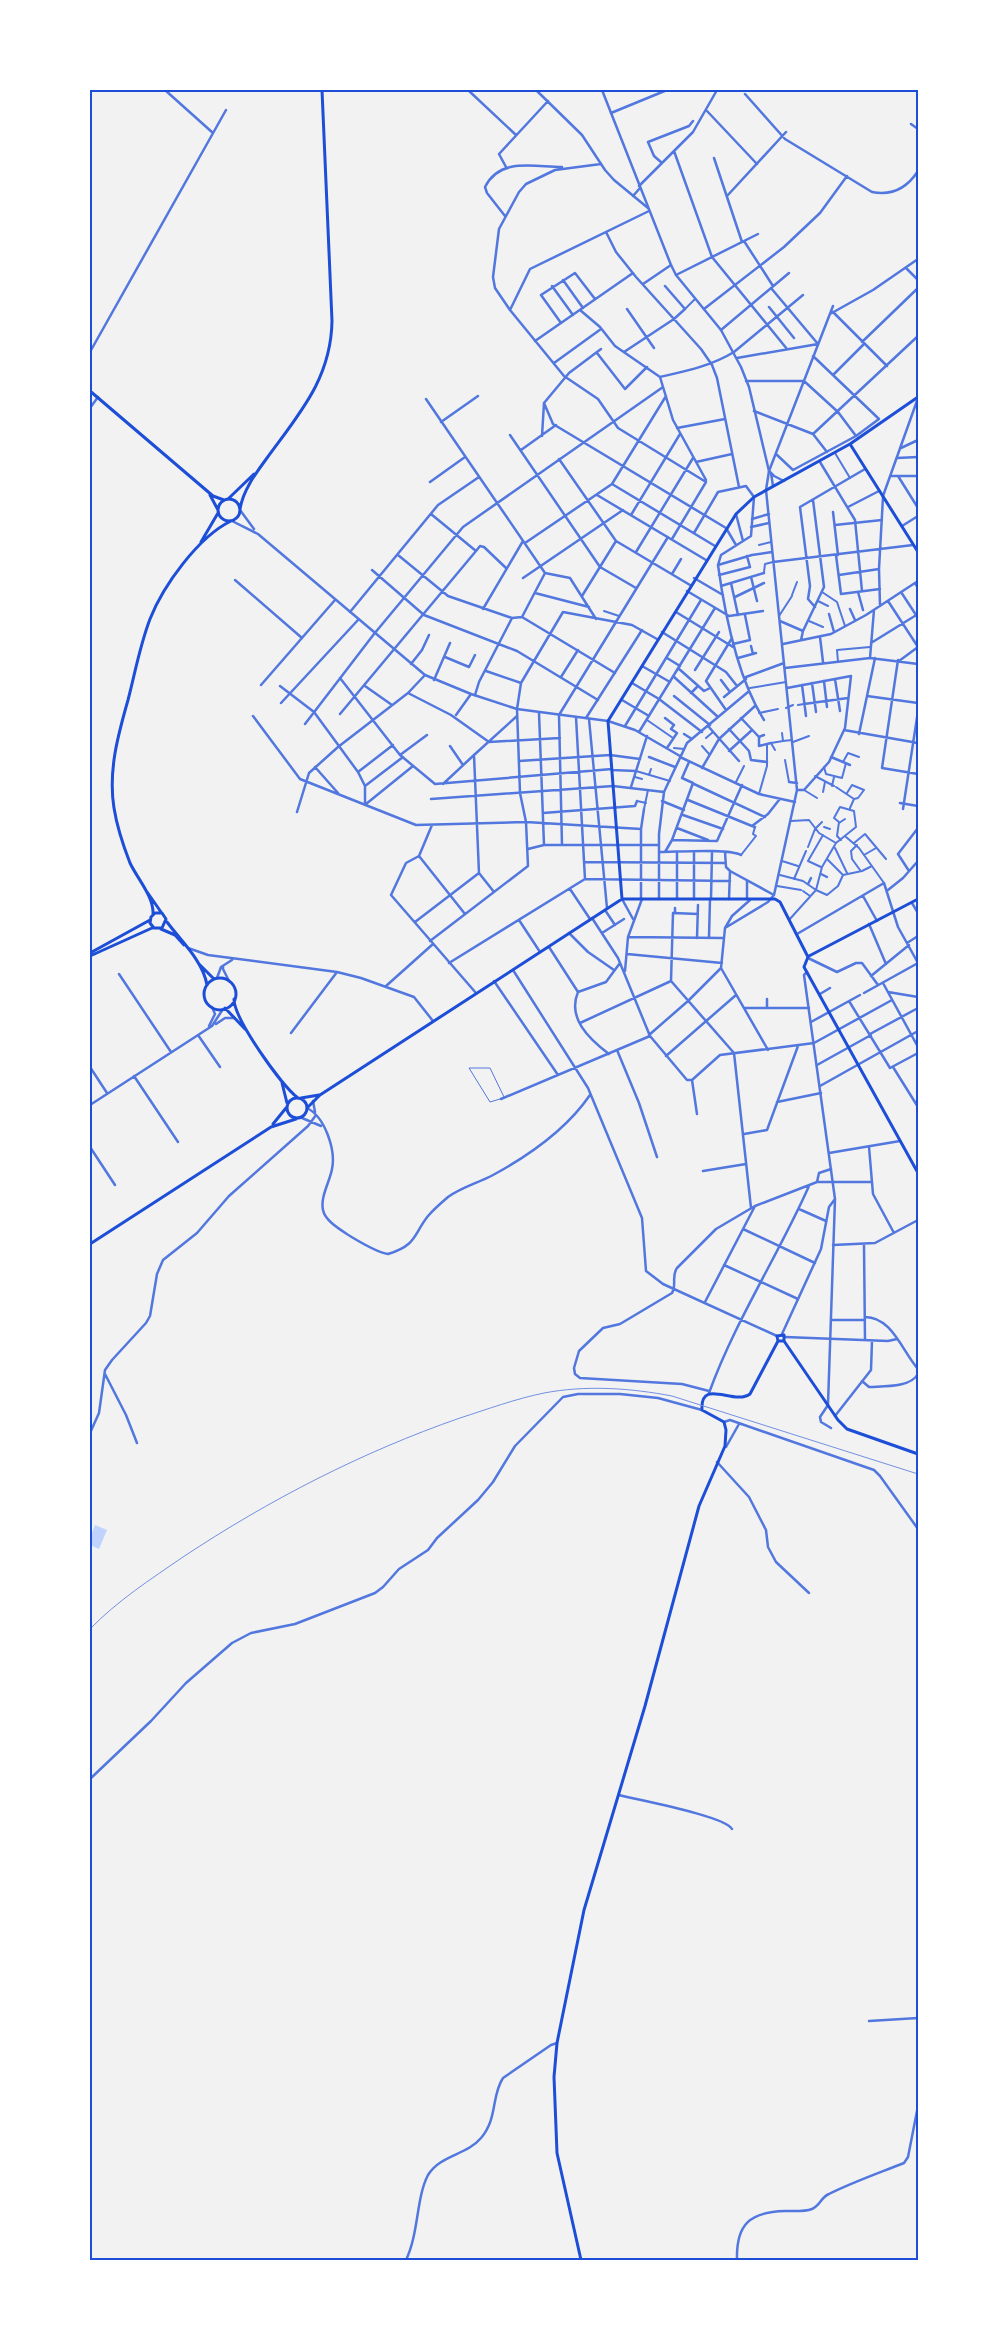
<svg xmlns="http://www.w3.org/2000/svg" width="1008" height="2350" viewBox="0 0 1008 2350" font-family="'Fira Sans',sans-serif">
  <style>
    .water { fill: #bfd3fe }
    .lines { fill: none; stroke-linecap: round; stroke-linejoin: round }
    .service { stroke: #5277de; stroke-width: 1 }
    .pedestrian { stroke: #5277de; stroke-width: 2 }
    .minor { stroke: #5277de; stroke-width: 2.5 }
    .tertiary { stroke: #5277de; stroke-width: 2.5 }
    .secondary { stroke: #1d4ed8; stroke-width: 3 }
    .rail { stroke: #7290e2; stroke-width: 1 }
    .neatline { fill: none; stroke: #1d4ed8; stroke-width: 2 }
  </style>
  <rect width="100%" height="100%" fill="#f2f2f2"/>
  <path class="water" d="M95 1525 107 1530 99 1549 90 1545V1538Z"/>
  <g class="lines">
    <path class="service" d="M500 1099 490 1102 469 1068H490L504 1097"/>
    <path class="pedestrian" d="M685 309 695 299
      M835 453 850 478
      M759 545 771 542
      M764 572 765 564 773 562
      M822 592 837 602 845 626
      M792 595 797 582
      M818 601 828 606
      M604 611 619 616
      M779 616 792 596
      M809 621 823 627
      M838 662 837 650 870 647
      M750 688 786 682
      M798 705 804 704
      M786 708 793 705
      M759 713 778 709
      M647 720 673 738
      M782 733 783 741 792 740
      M706 738 713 732
      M793 742 809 736
      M702 746 709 754
      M674 748 684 749
      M775 750 771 743 783 741
      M785 760 789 782
      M843 762 848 753 859 757
      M824 767 826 774 842 778 846 763
      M636 771 670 781
      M649 775 651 769
      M815 776 834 786
      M635 777 642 779
      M736 782 744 766
      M832 786 834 777
      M836 787 854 799
      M804 790 817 798
      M823 792 825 782
      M847 793 852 785 864 790 858 798 854 799 850 808
      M759 794 767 766V745
      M637 801 646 803
      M644 809 648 790
      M791 821 809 820 819 833 836 843
      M839 823 845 819
      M824 827 830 829
      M846 837 859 848 884 883
      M854 843 865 834 886 859
      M857 845 851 851 852 859 860 870
      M808 847 815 829 822 822
      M835 848 847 873
      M741 855 756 836 753 834 755 827
      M864 855 876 848
      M827 859 843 875
      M782 861 798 866
      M821 867 808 861 823 835
      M780 875 803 881 816 890 827 895 838 886 843 875 862 871 872 866
      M794 879 806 851
      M777 886 801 890
      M803 891 810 896
      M789 920 816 890 822 867 836 843 856 827 854 811 840 807 834 818 839 822 837 836 841 840"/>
    <path class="minor" d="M165 90 213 133
      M468 90 516 135
      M536 90 582 135 605 170 614 180 648 208
      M745 94 785 139 872 192C892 196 907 188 918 171
      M707 111 757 164
      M611 113 667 90
      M911 124 918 129
      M674 151 712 257 787 349
      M714 158 742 242
      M662 163 654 156 648 142 689 126 693 121
      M601 164 555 170 526 184 519 192 499 229 493 277 495 288 510 310 564 376 598 399 618 428 706 482
      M506 167 499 154 548 101
      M639 186 693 132 717 90
      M633 196 640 188
      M727 196 786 132
      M505 216 487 193 485 187C500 157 534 167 562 167
      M606 232 616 252 636 277 701 349 712 365 717 378 739 487
      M744 241 773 286
      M906 268 918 280
      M676 275 758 234
      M563 280 583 308
      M643 284 671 265
      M552 286 573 315
      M771 288 818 344
      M769 307 794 338
      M627 309 654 348
      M704 309 784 247 820 213 847 176
      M510 310 530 269 649 211
      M580 310 600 327 615 346 660 377 673 420 706 480
      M833 312 887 366
      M830 314 873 290 918 259
      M561 323 541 295 575 273 595 299
      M721 330 789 273
      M535 341 633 273
      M862 342 918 288
      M90 352 226 110
      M624 352 674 319 685 309 665 286
      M597 353 625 389 647 367
      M737 358 818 344
      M554 363 601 329
      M833 375 864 344
      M660 377C686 371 711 366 734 352L803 295
      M746 381H804L838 412 856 436
      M426 399 545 573 570 578 596 619
      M544 403 553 424 726 528 736 545
      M90 408 98 397
      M754 411 813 434 827 452
      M441 422 478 396
      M677 428 725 419
      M813 434 918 336
      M510 435 600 567 636 588
      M542 436 544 403 569 373 601 349
      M901 448 918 440
      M521 450 556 425
      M776 454 793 470 856 436 879 419 813 356
      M897 458 918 457
      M559 459 616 541 690 585
      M696 462 732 454
      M820 462 855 520 862 591
      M769 471 833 306
      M891 476H918
      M898 476 918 508
      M430 482 465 457
      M612 484 715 546
      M597 495 706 560
      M848 507 879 491
      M833 512 838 555
      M431 514 476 551 480 546 484 547 506 568
      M736 514 743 541
      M631 515 680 434
      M752 519 769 514
      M835 525 882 520
      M902 526 918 516
      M751 527 769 523
      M694 533 718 492 746 486 754 497 751 536 721 555 718 565C725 616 737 677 764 720
      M672 539 706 482
      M525 543 612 484 666 396
      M636 552 693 458
      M398 555 448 596 512 618
      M836 555 841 594 880 589
      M773 562 913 545
      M718 565 752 555 772 552
      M372 570 424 615 517 651 598 700
      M672 574 681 559
      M719 575 750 567 747 556
      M839 575 879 569
      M751 577 757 601
      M523 578 623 510
      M694 578 723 595
      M235 580 302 638
      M731 583 738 615
      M915 583 918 588
      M721 586 764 573
      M687 591 729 616 763 611
      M858 592 863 610
      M901 592 918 618
      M535 593 589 607
      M582 596 616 541
      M735 597 764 583
      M888 601 918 647
      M880 606 879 569 883 497
      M815 607 808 599 810 586 800 507 865 469
      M483 609 523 541
      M850 609 855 620
      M350 612 438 505 479 477
      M676 612 733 647
      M829 614 834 632
      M522 617 615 673
      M780 621 803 631
      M662 632 726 672 737 686
      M820 637 823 662
      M801 640 803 631 824 587 813 500
      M871 643 918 614
      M733 644 750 640 745 615
      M783 644 831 634 866 615 918 581
      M751 646 753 654
      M445 657 469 667 475 655
      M667 658 680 666
      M738 658 756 653
      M870 658 874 610
      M898 660 882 768 918 774
      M899 661 918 647
      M411 664 422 650 429 635
      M642 666 670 682
      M678 668 704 691 710 688
      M785 668 870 658 918 664
      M695 670 719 632
      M486 671 521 683
      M673 676 718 717
      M561 677 578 650
      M746 677 784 663
      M340 678 400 755 435 784 612 769
      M835 679 840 711
      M434 680 450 643
      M721 680 730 692
      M824 681 827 707
      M632 683 659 699 702 732
      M812 683 816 712
      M261 685 335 600
      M802 685 806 716
      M280 686 314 712 358 772 365 786V805
      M365 686 392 705
      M787 688 851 676 845 728 829 762 804 790H797
      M408 693 451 715 489 742 560 738
      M691 693 698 686
      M475 695 479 682 512 618 522 617 545 573
      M674 696 710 725
      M867 696 918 703
      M724 697 746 679
      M622 700 649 716
      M281 703 358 620
      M804 704 848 698
      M726 710 706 681 732 638
      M539 713 544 845
      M340 714 476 551
      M456 715 471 694
      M253 716 300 779 416 825 526 822 641 829
      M576 717 585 879
      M586 718 642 630
      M665 718 674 725 671 729 677 733 667 748
      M741 718 759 737V746L771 743
      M589 719 607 908
      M608 721 635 730 680 756
      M305 724 374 634 463 527 663 387
      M625 726 701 600
      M708 726 739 761
      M729 729 749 751 751 760 767 762
      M844 730 918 743
      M639 732 715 608
      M684 734 692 739
      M859 734 875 658
      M759 737 764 735
      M450 746 463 765
      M729 751 752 730
      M400 755 427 735
      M649 757 675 767
      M680 757 759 794 795 802
      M831 757 850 765
      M519 761 610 755 640 759
      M689 762 682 778 693 783 672 840 717 841 742 785
      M315 767 338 793
      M702 768 719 739 755 706
      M612 770 636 771
      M358 772 393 745
      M789 782 797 783
      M443 784 474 755
      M694 784 765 817
      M365 786 403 757
      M631 787 647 736
      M431 799 613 786 664 792
      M688 800 752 826
      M662 801 684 810
      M900 803 918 806
      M366 804 413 766
      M903 809 918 711
      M297 812 309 773 338 747 408 693 425 675
      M543 813 635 806 637 801
      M683 815 723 829
      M432 825 419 856 406 863 391 895 476 993
      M755 827 752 826 768 814 779 800
      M677 828 708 840
      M562 845 559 715 668 537
      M528 849 544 845H659
      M660 852C677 852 729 848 741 855
      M665 852 672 840
      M725 852 726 867 730 871 774 895
      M677 853V899
      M419 856 465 914
      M584 862 725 863
      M909 871 898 854 918 828
      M821 874 827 877
      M585 879 730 881
      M747 881V899
      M808 884 811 878
      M570 889 590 919
      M888 890 903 878 918 861
      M494 892 479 873 474 755 517 716
      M863 896 877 921
      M622 899 633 919
      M641 899V829L644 809
      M659 899V834L664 792 687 743 748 692
      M694 899V852
      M711 899 712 852
      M729 899 730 871
      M912 903 918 913
      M675 908V913
      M605 910 615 925
      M592 918 618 958 650 1036 687 1080H692L720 1055 814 1043 892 1000
      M519 920 540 952
      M415 922 479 873
      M869 924 886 964
      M725 928 768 902 774 895 797 790 766 490
      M569 933 588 952 614 970
      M602 933 624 919
      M797 934 884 883 898 927 918 963
      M628 937 723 938
      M709 937 710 899
      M697 938 698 905
      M430 941 528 866 526 822 520 793 517 709 521 683 563 612 632 625 657 639
      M907 943 918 936
      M549 947 578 992
      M188 948 208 955 337 972 361 978 414 997 433 1021
      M627 954 722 963
      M808 958 837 972 856 963H862L878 985
      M449 963 585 879
      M223 966V969L229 981
      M721 968 768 1050
      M721 968 725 928 732 916 750 900
      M513 970 588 1088 642 1218 646 1271 663 1284 777 1336
      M625 971 628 937 642 899
      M119 974 171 1052
      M871 976 909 945
      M217 978 221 967 232 960
      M494 981 558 1075
      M671 981 734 1053
      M671 981 673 913 698 914
      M883 983 918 1047
      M386 986 433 944
      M888 992 918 997
      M864 993 918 963
      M820 994 830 988
      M767 999V1008
      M849 1001 890 1068 918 1053
      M744 1008H809
      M811 1022 860 995
      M580 1023 671 981
      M216 1024 225 1018H234
      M209 1026 215 1014 212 1007
      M291 1033 337 972
      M870 1034 918 1008
      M198 1035 220 1067
      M649 1035 688 1001 721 968
      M617 1050 639 1103 657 1157
      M734 1053 751 1208
      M609 1054C589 1039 567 1018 578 992L606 982 620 963
      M666 1056 736 995
      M817 1065 871 1035
      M90 1067 107 1093
      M893 1067 918 1107
      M134 1076 178 1142
      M692 1080 697 1114
      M820 1086 918 1031
      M501 1099 650 1036
      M313 1101 315 1112
      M777 1102 821 1093
      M90 1105 212 1026 223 1009
      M307 1108C325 1117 336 1150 332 1169 330 1181 320 1197 323 1210 325 1221 341 1230 350 1236 360 1242 376 1252 388 1254 417 1245 413 1235 428 1216 434 1209 441 1203 448 1197 462 1187 478 1183 493 1175 530 1155 566 1130 590 1095
      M302 1118 321 1126
      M744 1134 767 1130 798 1046
      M90 1147 115 1185
      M869 1147 873 1194 894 1233
      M703 1171 746 1164
      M817 1182 819 1173 831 1169
      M799 1209 826 1221
      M743 1229 815 1263
      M833 1245 875 1243 918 1220
      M864 1245 865 1340
      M724 1265 798 1299
      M705 1302 755 1206
      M865 1317C892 1317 902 1351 918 1369
      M832 1320H865
      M785 1337 888 1341 897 1339
      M105 1374 126 1415 137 1443
      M862 1381 869 1387C883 1386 910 1388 918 1374
      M709 1391 682 1384 580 1378 575 1374 574 1368 579 1351 603 1328 620 1324 672 1293C677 1285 671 1276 677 1268L716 1229 755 1206 817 1182H871
      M709 1393C735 1321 778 1256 809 1186
      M828 1405 820 1417 821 1422 831 1428
      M835 1416 871 1370 872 1341
      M724 1422 730 1420 874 1470 880 1476 918 1529
      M90 1433 99 1413 105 1370 112 1360 146 1323 150 1316 157 1274 163 1260 197 1233 229 1196 308 1126 316 1115
      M726 1447 739 1424
      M717 1462 749 1497 766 1530 768 1547 776 1562 809 1593
      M90 1779 151 1721 186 1683 232 1643 251 1633 295 1624 375 1593 383 1587 399 1569 428 1550 437 1538 478 1500 493 1482 515 1446 563 1397 578 1394H620L658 1398 702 1410
      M619 1795C638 1800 725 1816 732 1829
      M869 2021 918 2018
      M406 2260C419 2233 416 2198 428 2175 440 2155 467 2155 481 2138 498 2118 491 2096 503 2078L551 2045 557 2043
      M737 2260C736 2224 750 2212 785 2211 794 2211 804 2212 812 2209 820 2206 821 2197 829 2194 853 2182 879 2173 904 2163L908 2157 918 2106"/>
    <path class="tertiary" d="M602 90 671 265 676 275 721 330 741 367 749 387 769 471 766 490
      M769 471 774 476 784 481
      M771 473 773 486
      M883 496 918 398
      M240 510 254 529
      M232 521 258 534 425 675 471 694 517 709 608 721
      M807 972 804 975 835 1199 828 1404
      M829 1153 900 1141
      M782 1334 821 1249 829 1207 835 1199"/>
    <path class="secondary" d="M90 391 213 496 224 500
      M850 444 918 552
      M210 495 218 510
      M228 499 254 474
      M218 510a11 11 0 1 1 22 0a11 11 0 1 1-22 0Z
      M240 509C243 490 256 473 267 458 299 414 331 379 332 321L322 90
      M201 542 218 513
      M145 889 161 912
      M622 899 608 721 736 514 754 497 850 444 918 397
      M153 914C154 897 137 878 130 863 123 845 117 827 114 808 108 771 118 735 128 700 135 673 140 645 150 619 163 586 198 537 231 521
      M167 922C181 941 203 961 207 985
      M161 929 175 935 184 945
      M90 953 150 920
      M90 956 152 928H162L166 919 162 913H155L151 917 150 923 154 928
      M809 956 918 899
      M808 957 804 967 918 1173
      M199 964 214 979
      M204 994a16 16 0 1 1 32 0a16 16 0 1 1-32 0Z
      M234 999C234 1019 281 1085 298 1098
      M225 1008 245 1029
      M282 1083 287 1103
      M287 1108a10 10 0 1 1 20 0a10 10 0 1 1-20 0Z
      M301 1098 319 1095
      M307 1108 320 1095 622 899H775L780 902 808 957
      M273 1124 286 1108
      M90 1244 271 1127 296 1119
      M784 1341 838 1420 847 1429 918 1454
      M581 2260 557 2153 554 2077 557 2043 584 1910 645 1706 699 1506 725 1446 726 1430 724 1422 702 1410C700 1377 734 1406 750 1394L778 1341 777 1336 784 1335V1341H778"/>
    <path class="rail" d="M90 1629C117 1601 151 1579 183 1557 269 1500 362 1452 460 1418 488 1409 515 1399 544 1393 586 1385 630 1388 672 1396L918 1474"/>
  </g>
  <rect width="1008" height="2350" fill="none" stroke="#ffffff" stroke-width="182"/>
  <rect x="91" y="91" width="826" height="2168" class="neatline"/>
</svg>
